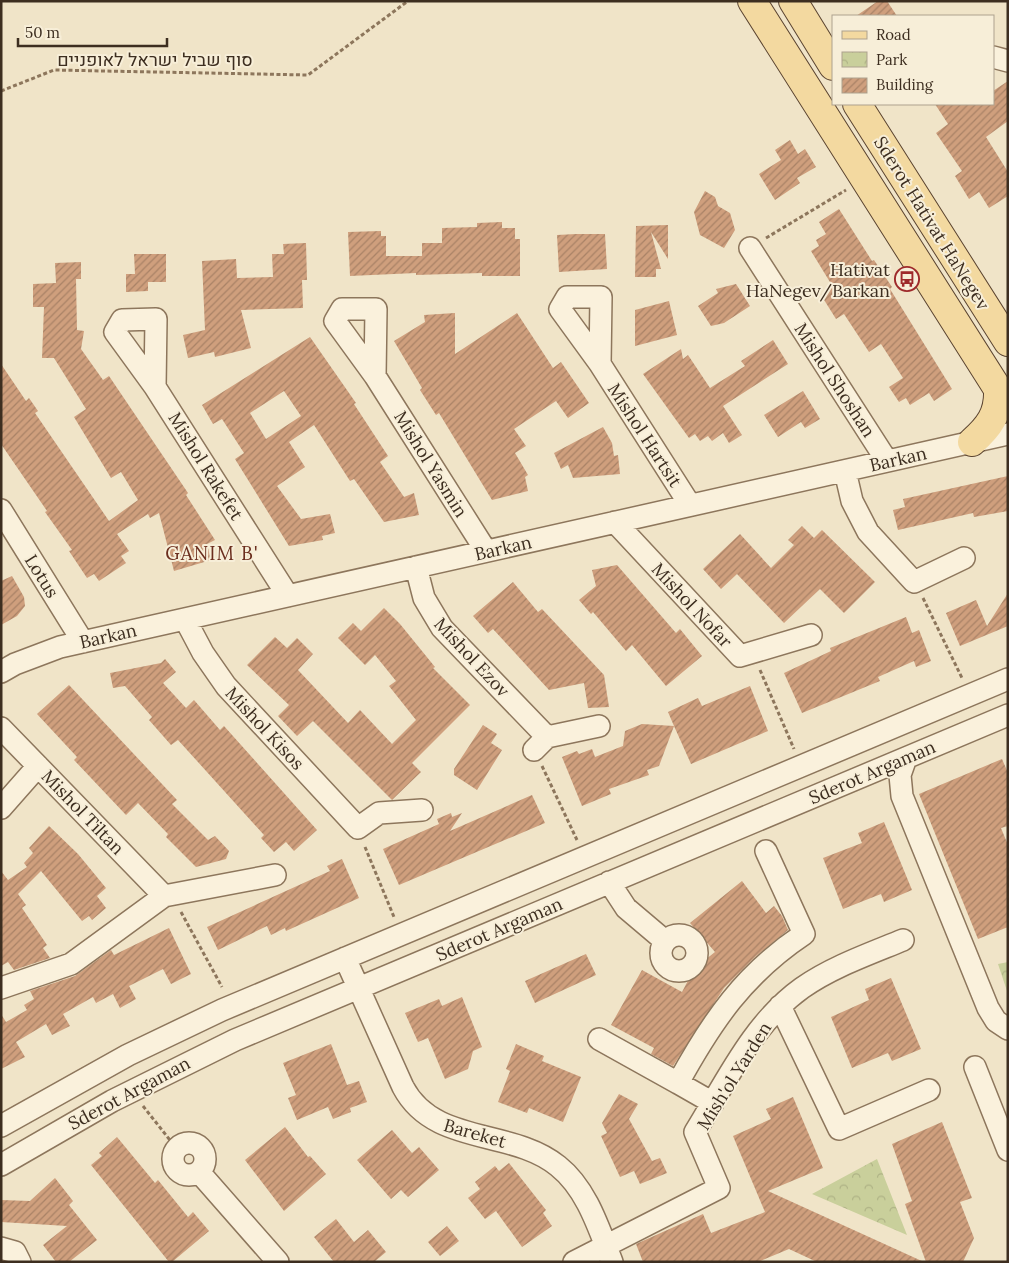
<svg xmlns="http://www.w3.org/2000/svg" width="1009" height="1263" viewBox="0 0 1009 1263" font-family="Lora,Heebo,serif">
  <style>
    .park { fill: url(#park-crowns) }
    .building { fill: url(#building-hatch); fill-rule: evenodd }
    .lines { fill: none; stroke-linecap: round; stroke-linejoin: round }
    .minor-casing { stroke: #8d765c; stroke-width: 24 }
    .major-casing { stroke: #5b4430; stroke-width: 30 }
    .path { stroke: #8d765c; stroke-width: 3; stroke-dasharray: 4 2.5; stroke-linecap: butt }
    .minor { stroke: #faf1dc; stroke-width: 21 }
    .major { stroke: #f3d9a0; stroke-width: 28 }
    .labels { text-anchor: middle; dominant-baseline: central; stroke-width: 4; stroke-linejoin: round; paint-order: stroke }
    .street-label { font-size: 18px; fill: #3d2e20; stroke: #f7eed8 }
    .poi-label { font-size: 18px; fill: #3d2e20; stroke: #f7eed8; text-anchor: end }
    .neighbourhood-label { font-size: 19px; letter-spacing: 1px; fill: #6b2e1e; stroke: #f7eed8 }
  </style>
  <defs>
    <pattern id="park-crowns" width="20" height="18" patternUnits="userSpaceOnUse" patternTransform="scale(1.25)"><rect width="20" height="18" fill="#c9cf9b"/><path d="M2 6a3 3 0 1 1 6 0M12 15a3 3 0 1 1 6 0" fill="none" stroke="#aeb285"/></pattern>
    <pattern id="building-hatch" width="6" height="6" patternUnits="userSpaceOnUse" patternTransform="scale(1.25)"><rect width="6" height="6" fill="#cf9f7d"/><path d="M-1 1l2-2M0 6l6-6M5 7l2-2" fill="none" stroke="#a98266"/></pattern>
  </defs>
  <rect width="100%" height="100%" fill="#f0e4c8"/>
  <path class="park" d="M1008 962V994L998 964Z
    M877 1159 907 1235 812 1194Z"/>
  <path class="building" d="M878 1H887L897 16H856Z
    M1008 81V121L986 137 1008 172V196L989 208 979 192 969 199 955 176 962 171 936 133 948 124 935 104H993V91Z
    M790 140 798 154 805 149 816 167 797 178 800 183 775 200 759 174 781 160 775 150Z
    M705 191 715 197 718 206 730 213 735 230 724 248 700 235 694 212Z
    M839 209 872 261 874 260 892 287 890 289 952 389 934 401 929 393 910 405 906 398 899 402 889 387 903 378 881 344 869 352 844 314 836 319 821 295 833 287 811 251 819 246 816 240 826 234 819 222Z
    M502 222V228H515V239H520V276H482V273L416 275V273L350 276 348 232 381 231V236H386V256H422V243H442V228L477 227V223Z
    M668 225V259L651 232 661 269H656V277H635L636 226Z
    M576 234H605L607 269 559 272 557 235Z
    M306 243 307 280H302L303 308 241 310 251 348 215 357 214 352 188 358 183 335 205 330 202 261 236 259 237 278 273 277 272 254H284L283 244Z
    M134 254H166V282H148V291L126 292V274H135Z
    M81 262V279H76L77 330 84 331 81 349 103 380 109 376 188 493 186 495 215 540 207 544 211 560 174 571 159 513 150 518 148 514 117 534 129 551 121 556 126 563 99 581 94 574 87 578 69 551 72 550 45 512 47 511 1 444V364L26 401 29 398 38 411 35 413 109 521 138 500 121 472 111 478 74 417 86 409 54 358H42L44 307H33V284L56 283 55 263Z
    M736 284 750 306 724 323 711 326 698 306 718 293 716 289Z
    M669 301 677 335 635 346V310Z
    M455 313V354L517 313 553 368 561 362 589 403 568 418 556 401 514 429 526 446 515 453 528 475 525 477 528 491 492 500 439 413 436 415 420 390 422 388 394 341 425 322 424 315Z
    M310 337 356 403 354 404 388 456 380 462 404 497 414 493 419 515 384 522 354 479 350 481 314 425 289 442 305 467 277 486 301 519 330 514 335 533 322 536 323 540 289 546 235 459 244 453 222 419 213 424 202 405ZM284 391 301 416 266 439 250 413Z
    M773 340 788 364 723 406 742 435 729 443 723 433 712 441 708 436 700 441 695 434 689 438 643 374 681 349 683 359 688 355 710 388 745 366 741 361Z
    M803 391 820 419 805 428 801 422 778 437 764 415Z
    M603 427 612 443 614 456 618 455 620 474 573 478 568 465 561 469 554 453Z
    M1008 476V511L974 517 973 513 898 530 893 510 905 507 903 499Z
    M802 526 814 538 822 530 875 582 844 613 820 589 784 623 737 574 721 589 703 569 740 534 771 568 794 545 788 540Z
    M617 565 676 633 680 629 702 656 666 686 632 645 626 651 593 612 591 614 579 600 596 586 592 570Z
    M12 576 24 597 25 606 17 616 1 625V581Z
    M513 582 538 612 542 609 604 675 609 707 588 708 584 683 549 690 493 629 488 633 473 616Z
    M1008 593V626L960 646 946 613 976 600 987 626Z
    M384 608 400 624 435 667 433 668 470 705 412 763 421 772 392 800 313 721 297 736 278 716 289 705 247 665 275 637 287 648 297 638 313 654 298 670 348 723 360 710 392 744 416 720 389 686 396 681 375 655 365 665 338 638 353 623 361 631Z
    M906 617 912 633 919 630 931 661 916 667 914 661 878 677 880 681 802 713 784 673 831 651 830 648Z
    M165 659 176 672 163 683 186 708 194 700 220 730 224 726 317 830 294 851 286 842 274 852 261 838 264 835 178 740 171 745 149 720 152 717 125 686 113 688 110 673 161 663Z
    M69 685 177 800 172 804 208 840 215 836 229 851 226 859 196 867 166 837 168 834 138 803 126 815 74 760 77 757 37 714Z
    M750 686 768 731 691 764 674 726 659 766 647 770 649 775 609 789 611 794 582 806 562 757 577 751 579 754 592 749 595 757 623 746 625 731 642 724 674 726 668 712 698 698 702 706Z
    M483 725 497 734 491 743 502 750 477 790 454 775V769Z
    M1002 759 1008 773V826L1001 828 1008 845V927L978 939 919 794Z
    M532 795 545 823 399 885 383 849 439 824 437 819 451 813 452 817 462 813 450 831Z
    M884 822 912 890 884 902 881 894 843 909 823 858 862 843 858 833Z
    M49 826 78 854 106 888 97 896 106 908 92 920 89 916 82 921 41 871 18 894 26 905 22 908 47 945 43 948 50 958 14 970 8 962 1 966V871L8 880 27 867 24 863 33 853 29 848Z
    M342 859 359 898 286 931 285 928 271 935 267 926 218 950 207 927 330 871 327 866Z
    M742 881 766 913 774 906 782 916 788 930 756 956 724 988 673 1066 651 1054 654 1048 611 1025 642 970 682 992 694 969 715 952 690 923Z
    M169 928 191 974 171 984 163 969 129 986 136 999 120 1008 113 994 96 1003 93 997 63 1014 70 1026 52 1035 46 1024 16 1042 25 1057 1 1069V1014L6 1022 27 1010 24 1005 34 999 30 991 75 976 111 950 114 955Z
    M586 954 596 975 535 1003 525 981Z
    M891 978 921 1049 892 1061 888 1053 852 1068 831 1017 869 1000 865 989Z
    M462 997 482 1047 473 1051 468 1069 445 1079 428 1038 418 1042 405 1013 439 999 442 1006Z
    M331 1044 347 1085 359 1081 367 1102 350 1108 351 1112 333 1119 328 1107 297 1120 288 1098 296 1095 283 1063Z
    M516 1044 544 1056 542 1061 581 1077 563 1122 529 1108 527 1113 498 1102 510 1071 506 1069Z
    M619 1094 638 1104 629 1119 652 1161 660 1158 667 1173 640 1184 634 1171 620 1177 601 1136 607 1133 602 1123Z
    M793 1097 823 1168 768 1191 924 1262H817L789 1249 758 1262H643L636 1244 703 1214 711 1233 765 1212 733 1136 771 1119 766 1109Z
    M942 1122 972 1198 960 1202 974 1238 963 1262H926L905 1204 912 1201 892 1144Z
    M285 1127 308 1157 310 1156 326 1174 284 1211 245 1160Z
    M392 1130 412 1153 419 1147 439 1170 408 1197 401 1190 391 1199 357 1160Z
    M117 1137 155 1183 158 1180 188 1217 193 1212 209 1231 172 1262H169L91 1165 102 1156 99 1153Z
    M509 1163 546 1210 543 1213 552 1226 522 1247 496 1211 485 1219 468 1198 480 1189 475 1182 495 1166 499 1171Z
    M55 1178 73 1201 69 1205 97 1240 69 1262H56L43 1245 67 1226 1 1222V1200L30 1201Z
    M336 1219 354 1242 368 1230 386 1252 374 1262H334L314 1237Z
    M447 1226 459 1241 440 1256 428 1242Z"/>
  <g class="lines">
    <defs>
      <path id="minor" d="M993 57 1008 61
        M750 248 887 461
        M600 364 601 297H567L560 309 600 364 690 505
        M375 376 376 309H342L335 321 375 376 486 551
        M155 387 156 319 122 320 115 332 155 387 288 596
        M845 471 852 501 868 532 914 582 964 558
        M1 510 83 642
        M615 522 740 656 811 635
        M416 567 424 598 442 628 547 737
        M185 619 203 653 226 686 358 828 379 813 422 810
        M1 672 15 664 60 647 1008 434
        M1 728 164 896
        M534 750 547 737 599 726
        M906 758 900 775 902 796 988 1008 996 1021 1008 1029
        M1 808 38 766
        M609 882 626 908 665 941
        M661 953a18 18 0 1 1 36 0a18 18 0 1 1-36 0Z
        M345 958 403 1087C434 1146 511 1128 558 1166 587 1189 599 1229 612 1262
        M1 988 71 964 164 896 275 875
        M780 1006 839 1129 929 1090
        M599 1039 678 1083C712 1021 744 974 804 934L766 851
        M975 1067 1008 1150
        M678 1083 713 1103
        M1 1126 128 1055 222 1010 1008 679
        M173 1159a16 16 0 1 1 32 0a16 16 0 1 1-32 0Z
        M1 1165 112 1101 235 1040 1008 715
        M199 1172 278 1262
        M1 1248 15 1252 20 1262
        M574 1262 719 1188 695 1132C726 1082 753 1023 802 988 832 967 869 954 903 940"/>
      <path id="major" d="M752 1 1008 405
        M793 1 833 66
        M857 104 1008 342
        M972 442C989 427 999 414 998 390"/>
    </defs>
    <use href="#minor" class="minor-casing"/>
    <use href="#major" class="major-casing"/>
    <path class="path" d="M1 91 54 70 308 75 408 1
      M766 238 846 190
      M923 598 962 678
      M760 670 794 749
      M542 766 577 840
      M365 847 394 917
      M181 912 222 987
      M143 1106 177 1149"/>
    <use href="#minor" class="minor"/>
    <use href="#major" class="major"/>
  </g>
  <defs>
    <symbol id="bus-ring" viewBox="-11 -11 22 22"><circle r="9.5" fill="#f7eed8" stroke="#9e2a2b" stroke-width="1.5"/><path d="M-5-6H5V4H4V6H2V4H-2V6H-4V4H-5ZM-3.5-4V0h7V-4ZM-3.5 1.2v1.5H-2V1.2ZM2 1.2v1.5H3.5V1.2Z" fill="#9e2a2b"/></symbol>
  </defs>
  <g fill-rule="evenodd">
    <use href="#bus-ring" x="893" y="265" width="28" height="28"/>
  </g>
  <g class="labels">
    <g class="street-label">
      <text x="155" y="59">סוף שביל ישראל לאופניים</text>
      <text transform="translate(932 223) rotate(58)">Sderot Hativat HaNegev</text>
      <text transform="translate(835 380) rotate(57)">Mishol Shoshan</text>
      <text transform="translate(645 435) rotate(57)">Mishol Hartsit</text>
      <text transform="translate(898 459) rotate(-13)">Barkan</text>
      <text transform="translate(431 464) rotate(58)">Mishol Yasmin</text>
      <text transform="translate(206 466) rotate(58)">Mishol Rakefet</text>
      <text transform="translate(503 548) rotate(-13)">Barkan</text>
      <text transform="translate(42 576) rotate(58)">Lotus</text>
      <text transform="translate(692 605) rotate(47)">Mishol Nofar</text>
      <text transform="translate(108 636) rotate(-13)">Barkan</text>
      <text transform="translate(472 657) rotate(47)">Mishol Ezov</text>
      <text transform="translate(265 728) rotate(47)">Mishol Kisos</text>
      <text transform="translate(872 772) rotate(-23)">Sderot Argaman</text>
      <text transform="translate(83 812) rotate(46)">Mishol Tiltan</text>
      <text transform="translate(499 929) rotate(-23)">Sderot Argaman</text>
      <text transform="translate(734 1076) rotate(-58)">Mish'ol Yarden</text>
      <text transform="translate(129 1093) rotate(-28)">Sderot Argaman</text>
      <text transform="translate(475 1133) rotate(16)">Bareket</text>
    </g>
    <g class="poi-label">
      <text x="890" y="269">Hativat<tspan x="890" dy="21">HaNegev/Barkan</tspan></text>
    </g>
    <g class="neighbourhood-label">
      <text x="212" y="553">GANIM B'</text>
    </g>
  </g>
  <rect width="1009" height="1263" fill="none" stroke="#3d2e20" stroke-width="5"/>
  <rect x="832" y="15" width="162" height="90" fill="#f7eed8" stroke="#ada18e"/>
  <rect x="842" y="31" width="25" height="8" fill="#f3d9a0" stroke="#ada18e"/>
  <text x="876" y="40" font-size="15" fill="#3d2e20">Road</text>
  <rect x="842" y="52" width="25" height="15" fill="url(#park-crowns)" stroke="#ada18e"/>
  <text x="876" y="65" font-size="15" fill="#3d2e20">Park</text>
  <rect x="842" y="78" width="25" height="15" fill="url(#building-hatch)" stroke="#ada18e"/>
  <text x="876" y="90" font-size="15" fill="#3d2e20">Building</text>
  <path d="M18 38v8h149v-8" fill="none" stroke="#3d2e20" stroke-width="2.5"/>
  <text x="25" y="38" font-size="15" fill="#3d2e20" stroke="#f7eed8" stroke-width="4" paint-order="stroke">50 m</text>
</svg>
